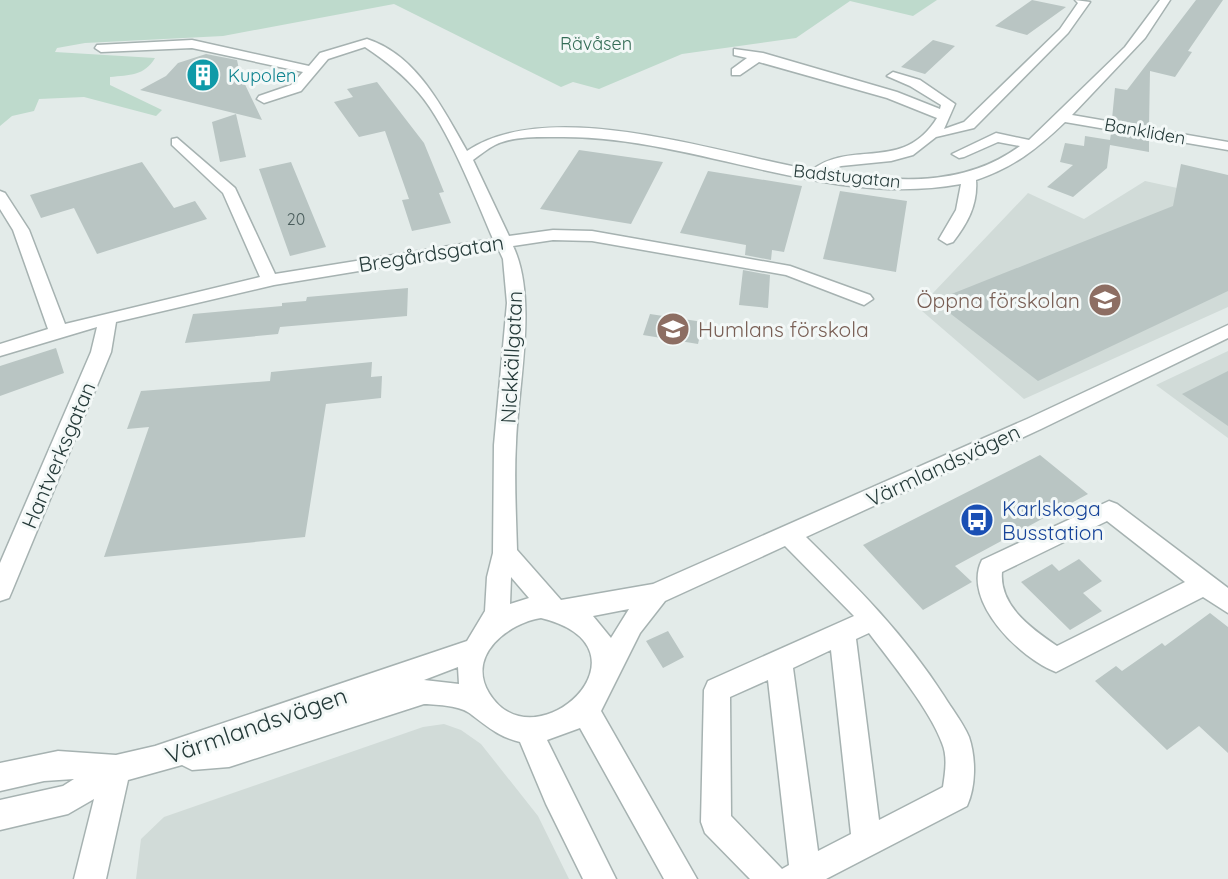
<svg xmlns="http://www.w3.org/2000/svg" width="1228" height="879" viewBox="0 0 1228 879" font-family="Quicksand,sans-serif">
  <style>
    .built { fill: #d1dbd8 }
    .green { fill: #bedacc }
    .building { fill: #b9c5c3 }
    .lines { fill: none; stroke-linecap: round; stroke-linejoin: round }
    .minor-casing { stroke: #a6b2b1; stroke-width: 3 }
    .minor { fill: #fff; fill-rule: evenodd }
    .labels { text-anchor: middle; dominant-baseline: central; stroke-width: 6; stroke-linejoin: round; paint-order: stroke }
    .far-number-label { font-size: 16px; fill: #4a5d5c }
    .far-park-label { font-size: 18px; fill: #346c56; stroke: #f3f8f7 }
    .far-culture-label { font-size: 18px; fill: #0d838f; stroke: #f3f8f7; text-anchor: start }
    .far-street-label { font-size: 18px; fill: #253a39; stroke: #f3f8f7 }
    .street-label { font-size: 21px; fill: #253a39; stroke: #f3f8f7 }
    .education-label { font-size: 21px; fill: #785e54; stroke: #f3f8f7; text-anchor: end }
    .transit-label { font-size: 21px; fill: #164399; stroke: #f3f8f7; text-anchor: start }
    .near-street-label { font-size: 24px; fill: #253a39; stroke: #f3f8f7 }
  </style>
  <rect width="100%" height="100%" fill="#e3ebe9"/>
  <path class="built" d="M1145 181 1228 199V307L1024 399 922 311 933 293 1028 193 1084 219Z
    M1228 351V438L1156 385Z
    M444 724 461 730 481 744 538 816 569 879H136L141 839 164 817 423 727Z"/>
  <path class="green" d="M0 0H937L913 16 850 1 796 38 682 54 599 89 573 82 561 87 394 4 223 36 85 43 57 48 55 52 155 58C144 76 130 75 110 77V85L162 110 156 116 84 97 39 99 34 111 12 116 0 126Z"/>
  <path class="building" d="M1032 0 1066 7 1027 35 995 26Z
    M1196 0H1223L1188 51 1192 52 1175 77 1150 71 1149 126 1112 119 1115 88 1127 90Z
    M933 40 955 46 925 74 901 67Z
    M206 54 237 60 240 74 262 120 140 90 166 76 178 63Z
    M377 82 424 143 444 192 439 193 451 223 412 231 402 200 409 199 385 131 359 137 334 102 353 97 347 89Z
    M236 114 246 157 220 162 212 122Z
    M1111 133 1149 139V152L1110 145 1107 168 1073 197 1047 187 1073 165 1060 162 1065 143 1084 146 1085 136 1110 140Z
    M579 150 663 162 631 224 540 209Z
    M142 162 174 208 195 201 207 219 97 254 74 208 41 218 30 195Z
    M291 162 326 247 290 256 259 169Z
    M1181 164 1228 175V291L1038 381 934 301 1173 206Z
    M708 171 802 186 784 252 772 250 771 260 745 255 746 245 680 233Z
    M840 191 907 201 896 272 823 259Z
    M743 270 770 275 768 308 739 305Z
    M408 288 407 316 280 327 278 334 185 343 193 314 282 306V303L306 301 307 297Z
    M650 314 703 322 698 344 643 335Z
    M56 348 64 373 0 396V366Z
    M372 362 371 377 382 376 381 398 326 404 305 537 104 557 149 427 127 429 141 391 270 381 271 372Z
    M1228 371V426L1182 394Z
    M1040 455 1088 494 955 566 972 582 923 610 863 545Z
    M1079 559 1102 581 1083 593 1102 611 1070 630 1021 582 1052 564 1059 571Z
    M1210 613 1228 627V753L1199 726 1167 750 1095 681 1116 666 1122 671 1162 643 1165 646Z
    M668 631 684 657 663 668 646 641Z"/>
  <g class="lines">
    <defs>
      <path id="minor" d="M1075 0 1090 2 1068 33 974 128 936 137 913 155 891 161 841 166 828 172C894 182 963 188 1020 146L998 142 964 157 959 158 952 154 996 133 1029 140 1125 47 1160 0H1170L1145 38 1072 115 1228 142V150L1065 122C1038 148 1013 168 976 180 978 205 967 224 953 242L947 244 939 239 956 210 961 184C826 209 693 135 558 137 538 137 513 136 495 145 487 149 480 155 473 160L509 236 553 230 592 231 790 266 870 295 873 299 864 305 786 275 592 241 553 240 513 246C538 298 518 385 516 443 514 478 516 514 517 550L561 600 653 584 1027 419 1228 325V338L1041 429 806 537C858 588 904 634 944 696 952 709 963 723 969 737 976 758 976 786 967 806L826 879H750L705 833 701 822 704 690 708 681 854 616 785 546 665 601 640 633 601 711 697 879H664L580 728 547 740 616 879H583L546 804 520 742C499 737 488 727 472 715 461 705 438 705 424 704L229 767 192 770 182 765 128 780 106 879H74L94 799 68 814 0 830V800L63 786 74 779 44 781 0 791V763L58 751 116 755 155 746 467 641 485 611 487 577 493 553 494 445 507 303 503 259 498 248 274 285 116 322 111 352 12 591 9 598 0 601V563L91 352 97 327 0 356V344L48 329 13 230 0 209V191L5 193 29 230 65 324 260 277 223 193 172 145V139L177 138 235 188 275 274 493 239C475 197 448 127 419 93 403 74 386 61 365 47L328 59 301 91 264 103 257 99 259 96 291 85 303 72 192 48 101 52 95 48 97 45 192 40 309 66 320 53 367 39C417 55 443 109 467 151 551 95 719 154 812 170 852 139 903 173 937 118L887 98 759 62 740 75H732V69L747 58 734 55V49L763 53 897 92 940 109 941 105 910 86 887 76 893 72 920 80 955 104 944 129 964 122 1060 29 1078 3ZM511 577 529 598 510 604ZM629 609 611 638 593 616ZM541 618C662 648 535 768 489 693 466 655 509 623 541 618ZM869 633C891 662 930 710 942 743 948 757 945 773 943 787L879 820 856 639ZM831 650 851 834 818 851 793 668ZM458 667 459 684 424 680ZM768 680 789 865 782 869 731 816 730 697Z
        M1109 501 1117 504 1228 588V613L1203 597 1056 672C1021 659 961 601 982 560ZM1107 521 1185 582 1057 646C1032 629 999 606 1002 572Z"/>
    </defs>
    <use href="#minor" class="minor-casing"/>
    <use href="#minor" class="minor"/>
  </g>
  <defs>
    <symbol id="building-disc" viewBox="-11 -11 22 22"><circle r="9.5" fill="#0f9aa8" stroke="#f3f8f7"/><path d="M-4-6H4V6H1V3H-1V6H-4ZM-2.5-4.3h1.7v1.8h-1.7ZM.8-4.3h1.7v1.8H.8ZM-2.5-1h1.7V.8h-1.7ZM.8-1h1.7V.8H.8Z" fill="#fff"/></symbol>
    <symbol id="school-disc" viewBox="-11 -11 22 22"><circle r="9.5" fill="#8d6e63" stroke="#f3f8f7"/><path d="M0-5L7-2L0 1L-7-2ZM-4 1L0 2.5L4 1V4Q0 6-4 4Z" fill="#fff"/></symbol>
    <symbol id="bus-disc" viewBox="-11 -11 22 22"><circle r="9.5" fill="#1a4fb4" stroke="#f3f8f7"/><path d="M-5-6H5V4H4V6H2V4H-2V6H-4V4H-5ZM-3.5-4V0h7V-4ZM-3.5 1.2v1.5H-2V1.2ZM2 1.2v1.5H3.5V1.2Z" fill="#fff"/></symbol>
  </defs>
  <g fill-rule="evenodd">
    <use href="#building-disc" x="184" y="56" width="38" height="38"/>
    <use href="#school-disc" x="1086" y="281" width="38" height="38"/>
    <use href="#school-disc" x="654" y="310" width="38" height="38"/>
    <use href="#bus-disc" x="958" y="501" width="38" height="38"/>
  </g>
  <g class="labels">
    <g class="far-number-label">
      <text x="296" y="219">20</text>
    </g>
    <g class="far-park-label">
      <text x="596" y="43">Rävåsen</text>
    </g>
    <g class="far-culture-label">
      <text x="228" y="75">Kupolen</text>
    </g>
    <g class="far-street-label">
      <text transform="translate(1145 131) rotate(10)">Bankliden</text>
      <text transform="translate(847 176) rotate(6)">Badstugatan</text>
    </g>
    <g class="street-label">
      <text transform="translate(431 253) rotate(-9)">Bregårdsgatan</text>
      <text transform="translate(511 357) rotate(-87)">Nickkällgatan</text>
      <text transform="translate(58 455) rotate(-67)">Hantverksgatan</text>
      <text transform="translate(943 465) rotate(-25)">Värmlandsvägen</text>
    </g>
    <g class="education-label">
      <text x="1080" y="300">Öppna förskolan</text>
      <text x="698" y="329" text-anchor="start">Humlans förskola</text>
    </g>
    <g class="transit-label">
      <text x="1002" y="508">Karlskoga<tspan x="1002" dy="24">Busstation</tspan></text>
    </g>
    <g class="near-street-label">
      <text transform="translate(256 725) rotate(-19)">Värmlandsvägen</text>
    </g>
  </g>
</svg>
